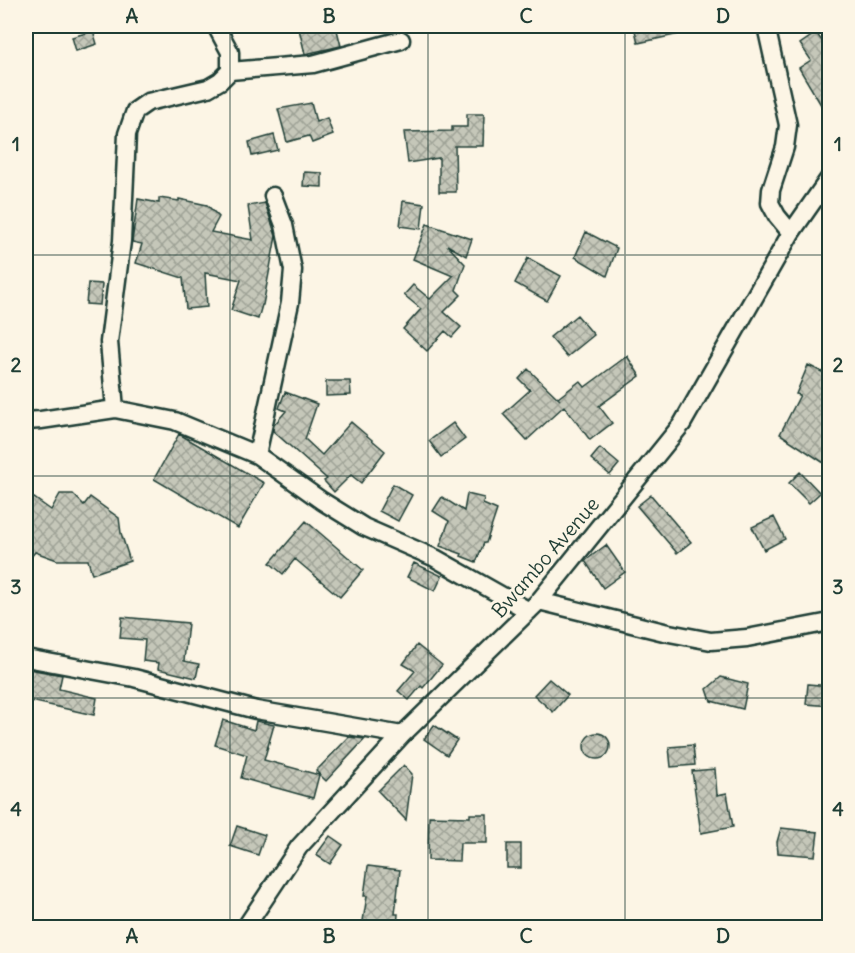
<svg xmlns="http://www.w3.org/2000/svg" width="855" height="953" viewBox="0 0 855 953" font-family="Delius,sans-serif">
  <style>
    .building { fill: url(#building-cross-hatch); stroke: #1f3d34; stroke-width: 1.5 }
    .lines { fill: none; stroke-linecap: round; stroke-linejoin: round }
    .street-casing { stroke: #1f3d34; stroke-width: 21 }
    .street { stroke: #fcf5e5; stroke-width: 16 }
    .grid { fill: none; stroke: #1f3d34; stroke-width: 1.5; stroke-opacity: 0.55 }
    .labels { text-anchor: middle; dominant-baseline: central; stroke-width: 6; stroke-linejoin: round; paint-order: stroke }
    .street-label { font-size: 20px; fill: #1f3d34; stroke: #fcf5e5 }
    .neatline { fill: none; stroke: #1f3d34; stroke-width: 2 }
    .grid-label { font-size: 20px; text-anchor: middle; font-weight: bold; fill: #1f3d34 }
  </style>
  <defs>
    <pattern id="building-cross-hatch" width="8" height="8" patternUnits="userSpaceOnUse" patternTransform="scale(1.5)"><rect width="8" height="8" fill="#c5c7b9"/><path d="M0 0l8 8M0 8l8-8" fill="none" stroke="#9fa397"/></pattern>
  </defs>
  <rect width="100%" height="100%" fill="#fcf5e5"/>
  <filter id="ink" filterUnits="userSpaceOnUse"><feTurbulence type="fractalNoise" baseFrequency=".0167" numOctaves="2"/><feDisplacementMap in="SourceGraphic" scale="12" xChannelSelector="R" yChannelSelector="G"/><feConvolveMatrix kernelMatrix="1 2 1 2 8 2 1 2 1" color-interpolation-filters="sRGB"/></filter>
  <g filter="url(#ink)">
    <path class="building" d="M314 26H336L341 46 305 54 299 29Z
      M634 26H689V32L638 43Z
      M93 31 97 44 76 51 72 37Z
      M816 33 830 51V120L799 68 811 60 800 44Z
      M311 103 316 122 327 118 333 135 312 143 309 136 287 142 278 109Z
      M467 114H484L483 146H455L456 192H439V158L408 163 404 132 452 131V127H467Z
      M274 135 278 150 252 156 249 142Z
      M304 172 322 173V187L303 186Z
      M159 198 179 201V199L207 205 219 217 211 232 253 240 248 206 265 203 276 236 263 305H262L258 319 231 310 241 280 205 273 207 307 186 309 183 278 136 263 142 244 132 242 138 199 159 203Z
      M403 201 424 204 421 229 400 226Z
      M427 224 472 239 466 256 447 245 465 264 456 290 461 295 444 312 461 327 452 337 445 331 427 351 403 329 421 309 404 295 413 285 430 299 453 276 413 259Z
      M586 232 617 248 607 276 575 257Z
      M528 258 561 276 547 301 515 283Z
      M88 283 102 284 100 305 86 304Z
      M577 315 594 335 567 357 550 337Z
      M627 356 640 376 599 406 612 423 590 440 564 406 527 440 503 414 530 390 519 379 528 369 560 400 558 398 580 381 585 387Z
      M808 365 830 376V467L780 434 800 395 796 394Z
      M326 381H350L351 395 326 396Z
      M285 392 317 404 305 439 322 455 351 422 385 451 361 483 351 475 334 492 324 481 327 479 273 431 274 425 286 411 279 408Z
      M453 423 465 439 441 457 429 441Z
      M179 434 264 483 238 528 154 479Z
      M600 448 619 464 610 475 591 459Z
      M800 472 820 493 809 503 789 483Z
      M393 484 412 495 398 521 379 511Z
      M60 494H73L84 505 90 497 119 518 121 533 130 561 92 574 88 560H57L35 552 26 563V503L34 498 51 510Z
      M467 494 484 498 483 504 497 510 486 543H484L476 562 461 556 462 554 440 546 449 521 433 511 442 497 464 511Z
      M651 495 691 542 677 553 637 506Z
      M774 517 785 539 764 550 752 527Z
      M306 521 363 570 340 597 295 559 283 574 270 563Z
      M606 545 625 572 603 588 585 561Z
      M414 563 442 576 435 591 407 577Z
      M122 617 188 623 184 661 199 664 196 678 158 669 159 663 143 661 145 640 120 638Z
      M417 645 442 665 423 688 421 686 409 700 398 691 415 671 403 664Z
      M28 669 62 675 59 689 97 698 94 715 26 700Z
      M721 677 748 684 743 709 711 701 707 689Z
      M549 679 568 695 553 712 534 695Z
      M808 684 830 686V706L806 704Z
      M223 720 254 730 256 721 274 725 264 760 319 775 313 798 241 778 247 755 215 745Z
      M434 725 457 740 447 755 424 739Z
      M584 746a13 13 0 1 1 26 0a13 13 0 1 1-26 0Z
      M349 737 365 739 326 781 316 771Z
      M693 745 695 765 671 767 669 747Z
      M404 765 412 774 406 820 378 791Z
      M715 769 717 795 727 793 733 827 701 833 692 771Z
      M470 814H487V843H460L459 861 428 860 429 816 470 817Z
      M237 826 265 835 258 855 230 846Z
      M781 828 818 832 815 856 778 853 777 842Z
      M330 836 343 845 330 864 316 855Z
      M507 844H521V868H507Z
      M368 866 400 870 395 914H398L397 927H362L367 896H364Z"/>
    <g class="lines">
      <defs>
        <path id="street" d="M766 26 788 125 785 147 771 190 770 203 777 216 791 233
          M230 71 313 64 401 40
          M115 409 109 342 122 241 127 134 135 111 148 102 208 88 220 81 230 71V52L216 26
          M26 421 41 420 115 409 175 421 257 455 322 501 364 527 435 558 529 611
          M257 455 290 303 293 270 284 225 273 196
          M539 601 664 632 711 641 747 638 830 622
          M26 658 134 678 256 710 402 735
          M245 928 299 847 402 735 539 601 682 424 791 233 830 177"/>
      </defs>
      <use href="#street" class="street-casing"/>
      <use href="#street" class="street"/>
    </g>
  </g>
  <path class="grid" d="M230 26V928M428 26V928M625 26V928M26 255H830M26 476H830M26 698H830"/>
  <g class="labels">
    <g class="street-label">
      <text transform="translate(545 557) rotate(-49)">Bwambo Avenue</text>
    </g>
  </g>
  <rect width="855" height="953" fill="none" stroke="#fcf5e5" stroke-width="66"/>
  <rect x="33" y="33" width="789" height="887" class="neatline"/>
  <g class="grid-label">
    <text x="132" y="23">A</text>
    <text x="329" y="23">B</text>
    <text x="526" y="23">C</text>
    <text x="723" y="23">D</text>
    <text x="16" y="151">1</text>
    <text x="838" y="151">1</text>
    <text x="16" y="372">2</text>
    <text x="838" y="372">2</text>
    <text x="16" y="594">3</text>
    <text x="838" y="594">3</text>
    <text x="16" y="816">4</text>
    <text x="838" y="816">4</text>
    <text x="132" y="943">A</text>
    <text x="329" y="943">B</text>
    <text x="526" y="943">C</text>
    <text x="723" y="943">D</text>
  </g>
</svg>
